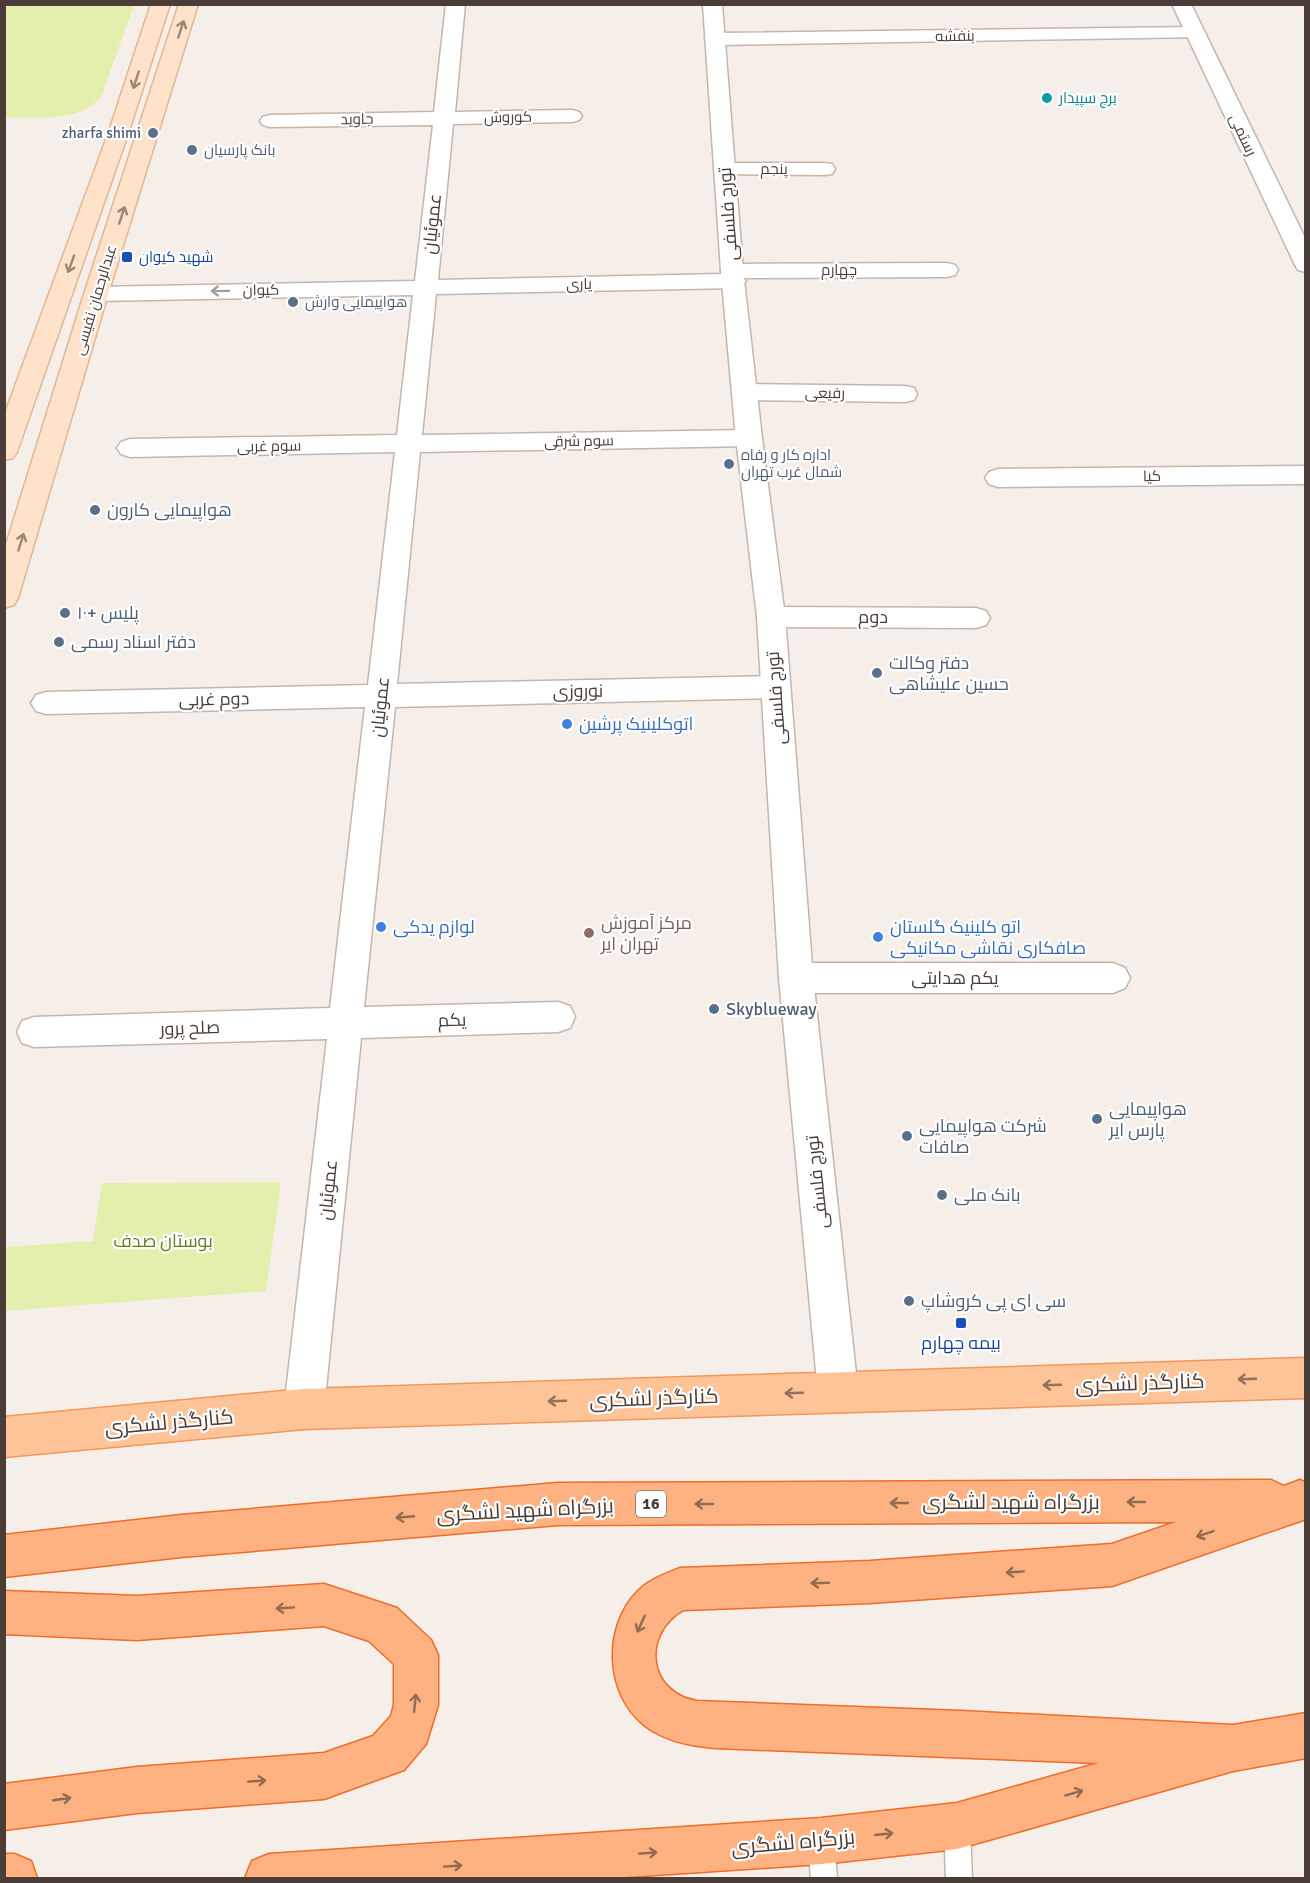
<svg xmlns="http://www.w3.org/2000/svg" width="1310" height="1883" viewBox="0 0 1310 1883" font-family="Signika,Cairo,sans-serif">
  <style>
    .green { fill: #e4eead }
    .lines { fill: none; stroke-linecap: round; stroke-linejoin: round }
    .service-casing { stroke: #c6b5ac; stroke-width: 3 }
    .minor-casing { stroke: #c6b5ac; stroke-width: 3 }
    .tertiary-casing { stroke: #c6b5ac; stroke-width: 3 }
    .secondary-casing { stroke: #e1b897; stroke-width: 3 }
    .primary-casing { stroke: #f2985a; stroke-width: 3 }
    .trunk-casing { stroke: #ef6c29; stroke-width: 3 }
    .service { fill: #fff; fill-rule: evenodd }
    .minor { fill: #fff; fill-rule: evenodd }
    .tertiary { fill: #fff; fill-rule: evenodd }
    .secondary { fill: #ffe2c9; fill-rule: evenodd }
    .primary { fill: #ffc398; fill-rule: evenodd }
    .trunk { fill: #ffb281; fill-rule: evenodd }
    .oneway { stroke: #9b8778 }
    .oneway2 { stroke: #a49e9a }
    .oneway3 { stroke: #92725d }
    .oneway4 { stroke: #926b54 }
    .culture-dot { fill: #0f9aa8; stroke: #fff; stroke-width: 2 }
    .service-dot { fill: #5c6f8a; stroke: #fff; stroke-width: 2 }
    .transit-dot { fill: #1a4fb4; stroke: #fff; stroke-width: 2 }
    .shop-dot { fill: #3f7fe0; stroke: #fff; stroke-width: 2 }
    .education-dot { fill: #8d6e63; stroke: #fff; stroke-width: 2 }
    .labels { text-anchor: middle; dominant-baseline: central; stroke-width: 4.5; stroke-linejoin: round; paint-order: stroke }
    .far-street-label { font-size: 15px; fill: #4a3c36; stroke: #fff }
    .far-culture-label { font-size: 15px; fill: #0d838f; stroke: #fff; text-anchor: start }
    .far-service-label { font-size: 15px; fill: #4e5e75; stroke: #fff; text-anchor: start }
    .far-transit-label { font-size: 15px; fill: #164399; stroke: #fff; text-anchor: start }
    .shield { fill: #fff; stroke: #807672; stroke-width: 1.5 }
    .shield-label { font-size: 16px; font-weight: bold; fill: #4a3c36 }
    .street-label { font-size: 18px; fill: #4a3c36; stroke: #fff }
    .service-label { font-size: 18px; fill: #4e5e75; stroke: #fff; text-anchor: start }
    .shop-label { font-size: 18px; fill: #366cbe; stroke: #fff; text-anchor: start }
    .education-label { font-size: 18px; fill: #785e54; stroke: #fff; text-anchor: start }
    .park-label { font-size: 18px; fill: #607e20; stroke: #fff }
    .transit-label { font-size: 18px; fill: #164399; stroke: #fff }
    .near-street-label { font-size: 21px; fill: #4a3c36; stroke: #fff }
  </style>
  <rect width="100%" height="100%" fill="#f6eee8"/>
  <path class="green" d="M4 5H134L101 97C78 123 36 117 5 118Z
    M281 1182 266 1291 5 1311V1247L93 1241 102 1183Z"/>
  <g class="lines">
    <defs>
      <path id="service" d="M957 1813 966 1817 970 1826 972 1878H946L944 1826 948 1817Z
        M821 1828 830 1832 834 1841 837 1878H811L808 1841 812 1832Z"/>
      <path id="minor" d="M446 4H465L455 112 572 110 579 112 582 116 579 120 572 122 453 124 438 280 723 274 721 271 724 266 732 264 947 263 955 265 958 270 955 275 947 277 743 278 746 281 742 286 734 288 436 294 422 435 749 430 758 432 762 438 758 444 749 446 420 452 397 684 775 676 785 679 790 687 785 695 775 698 395 707 364 1007 558 1002 570 1006 575 1017 570 1028 558 1032 361 1038 324 1409 318 1423 304 1429 290 1423 284 1409 327 1039 34 1047 22 1043 17 1032 22 1021 34 1017 330 1008 365 707 46 714 36 711 31 703 36 695 46 692 368 685 395 452 130 457 121 454 117 448 121 442 130 439 397 435 413 295 96 301 88 299 84 294 88 289 96 287 415 281 433 125 270 127 263 125 260 121 263 117 270 115 434 112Z
        M1195 27 1202 29 1205 33 1202 37 715 45 708 43 705 39 708 35 715 33Z
        M725 163H824L832 164 835 169 832 174 824 175 717 174 714 169 717 164Z
        M745 384 905 386 914 388 917 394 914 400 905 402 745 400 736 398 733 392 736 386Z
        M1306 466V484L998 487 989 484 985 478 989 472 998 469Z
        M771 607 976 608 986 611 990 618 986 625 976 628 771 627 761 624 757 617 761 610Z
        M796 963H1113L1125 968 1130 978 1125 988 1113 993H796L784 988 779 978 784 968Z"/>
      <path id="tertiary" d="M703 4H722L743 271 762 438 785 617 813 978 858 1392 852 1406 838 1412 824 1406 818 1392 779 978 757 617 736 438 721 271Z
        M1172 4H1191L1306 240V272L1298 270 1295 265Z"/>
      <path id="secondary" d="M151 4H170L128 134 17 452 13 458 4 460V416L108 134Z
        M179 4H198L108 294 18 598 14 605 4 608V551L84 294Z"/>
      <path id="primary" d="M1306 1358V1398L304 1429 4 1457V1417L304 1389Z"/>
      <path id="trunk" d="M1271 1480 1284 1486 1300 1480 1306 1483V1519L1112 1586 870 1603 683 1610C641 1635 648 1693 697 1701L961 1711 1233 1725 1306 1713V1758L1233 1771 957 1849 821 1864 610 1878H245L252 1861 269 1854 821 1818 957 1803 1099 1763 716 1748C691 1746 663 1741 643 1724 605 1693 603 1627 637 1592 648 1580 665 1574 680 1568L870 1561 1112 1544 1176 1522 558 1525 181 1557 4 1577V1535L181 1515 558 1483Z
        M324 1584 397 1608 431 1640 438 1655V1705L426 1744 404 1770 324 1799 137 1813 4 1830V1784L137 1767 324 1753 373 1736 391 1716 394 1705V1664L369 1641 324 1626 137 1640 4 1634V1591L137 1596Z
        M4 1854H14L31 1861 37 1878H4Z"/>
    </defs>
    <use href="#service" class="service-casing"/>
    <use href="#minor" class="minor-casing"/>
    <use href="#tertiary" class="tertiary-casing"/>
    <use href="#secondary" class="secondary-casing"/>
    <use href="#primary" class="primary-casing"/>
    <use href="#trunk" class="trunk-casing"/>
    <use href="#service" class="service"/>
    <use href="#minor" class="minor"/>
    <use href="#tertiary" class="tertiary"/>
    <use href="#secondary" class="secondary"/>
    <use href="#primary" class="primary"/>
    <use href="#trunk" class="trunk"/>
  </g>
  <defs><path id="oneway-shaft" d="M-6 0H5M1.5-3L5.5 0L1.5 3" fill="none" stroke-width="1.6" stroke-linecap="round" stroke-linejoin="round" transform="scale(1.5)"/></defs>
  <g class="oneway">
    <use href="#oneway-shaft" transform="translate(181 29) rotate(-72)"/>
    <use href="#oneway-shaft" transform="translate(136 80) rotate(108)"/>
    <use href="#oneway-shaft" transform="translate(122 215) rotate(-72)"/>
    <use href="#oneway-shaft" transform="translate(71 264) rotate(110)"/>
    <use href="#oneway-shaft" transform="translate(21 542) rotate(-73)"/>
  </g>
  <use class="oneway2" href="#oneway-shaft" transform="translate(220 291) rotate(179)"/>
  <g class="oneway3">
    <use href="#oneway-shaft" transform="translate(1247 1379) rotate(178)"/>
    <use href="#oneway-shaft" transform="translate(1052 1385) rotate(178)"/>
    <use href="#oneway-shaft" transform="translate(794 1393) rotate(178)"/>
    <use href="#oneway-shaft" transform="translate(557 1401) rotate(178)"/>
  </g>
  <g class="oneway4">
    <use href="#oneway-shaft" transform="translate(1136 1502) rotate(180)"/>
    <use href="#oneway-shaft" transform="translate(899 1503) rotate(180)"/>
    <use href="#oneway-shaft" transform="translate(704 1504) rotate(180)"/>
    <use href="#oneway-shaft" transform="translate(405 1517) rotate(175)"/>
    <use href="#oneway-shaft" transform="translate(1205 1534) rotate(161)"/>
    <use href="#oneway-shaft" transform="translate(1015 1572) rotate(176)"/>
    <use href="#oneway-shaft" transform="translate(820 1583) rotate(178)"/>
    <use href="#oneway-shaft" transform="translate(285 1608) rotate(176)"/>
    <use href="#oneway-shaft" transform="translate(641 1624) rotate(115)"/>
    <use href="#oneway-shaft" transform="translate(415 1703) rotate(-84)"/>
    <use href="#oneway-shaft" transform="translate(257 1781) rotate(-4)"/>
    <use href="#oneway-shaft" transform="translate(1074 1793) rotate(-16)"/>
    <use href="#oneway-shaft" transform="translate(62 1799) rotate(-8)"/>
    <use href="#oneway-shaft" transform="translate(884 1834) rotate(-6)"/>
    <use href="#oneway-shaft" transform="translate(648 1853) rotate(-4)"/>
    <use href="#oneway-shaft" transform="translate(453 1866) rotate(-4)"/>
  </g>
  <circle class="culture-dot" cx="1047" cy="98" r="6"/>
  <g class="service-dot">
    <circle cx="153" cy="133" r="6"/>
    <circle cx="192" cy="150" r="6"/>
    <circle cx="293" cy="302" r="6"/>
    <circle cx="729" cy="464" r="6"/>
    <circle cx="95" cy="510" r="6"/>
    <circle cx="65" cy="613" r="6"/>
    <circle cx="59" cy="642" r="6"/>
    <circle cx="877" cy="673" r="6"/>
    <circle cx="714" cy="1009" r="6"/>
    <circle cx="1097" cy="1119" r="6"/>
    <circle cx="907" cy="1136" r="6"/>
    <circle cx="942" cy="1195" r="6"/>
    <circle cx="909" cy="1301" r="6"/>
  </g>
  <g class="transit-dot">
    <rect x="121" y="251" width="12" height="12" rx="3"/>
    <rect x="955" y="1317" width="12" height="12" rx="3"/>
  </g>
  <g class="shop-dot">
    <circle cx="567" cy="724" r="6"/>
    <circle cx="381" cy="927" r="6"/>
    <circle cx="878" cy="937" r="6"/>
  </g>
  <circle class="education-dot" cx="589" cy="933" r="6"/>
  <g class="labels">
    <g class="far-street-label">
      <text transform="translate(955 36) rotate(-1)">بنفشه</text>
      <text transform="translate(508 117) rotate(-1)">کوروش</text>
      <text transform="translate(357 119) rotate(-1)">جاوید</text>
      <text transform="translate(1243 135) rotate(65)">رستمی</text>
      <text x="774" y="169">پنجم</text>
      <text x="839" y="270">چهارم</text>
      <text transform="translate(579 284) rotate(-1)">یاری</text>
      <text transform="translate(261 290) rotate(-1)">کیوان</text>
      <text transform="translate(95 300) rotate(-73)">عبدالرحمان نفیسی</text>
      <text transform="translate(825 393) rotate(1)">رفیعی</text>
      <text transform="translate(579 441) rotate(-1)">سوم شرقی</text>
      <text transform="translate(269 446) rotate(-1)">سوم غربی</text>
      <text transform="translate(1152 476) rotate(-1)">کیا</text>
    </g>
    <g class="far-culture-label">
      <text x="1059" y="98">برج سپیدار</text>
    </g>
    <g class="far-service-label">
      <text x="141" y="133" text-anchor="end">zharfa shimi</text>
      <text x="204" y="150">بانک پارسیان</text>
      <text x="305" y="302">هواپیمایی وارش</text>
      <text x="741" y="455">اداره کار و رفاه<tspan x="741" dy="17">شمال غرب تهران</tspan></text>
    </g>
    <g class="far-transit-label">
      <text x="139" y="257">شهید کیوان</text>
    </g>
    <rect class="shield" x="636" y="1491" width="30" height="26" rx="4.5"/>
    <g class="shield-label">
      <text x="651" y="1504">16</text>
    </g>
    <g class="street-label">
      <text transform="translate(728 214) rotate(-94)">تورج فلسفی</text>
      <text transform="translate(432 224) rotate(-84)">عموئیان</text>
      <text x="873" y="617">دوم</text>
      <text transform="translate(578 691) rotate(-1)">نوروزی</text>
      <text transform="translate(776 698) rotate(-94)">تورج فلسفی</text>
      <text transform="translate(214 699) rotate(-1)">دوم غربی</text>
      <text transform="translate(380 707) rotate(-84)">عموئیان</text>
      <text x="955" y="978">یکم هدایتی</text>
      <text transform="translate(452 1020) rotate(-2)">یکم</text>
      <text transform="translate(190 1028) rotate(-2)">صلح پرور</text>
      <text transform="translate(817 1182) rotate(-96)">تورج فلسفی</text>
      <text transform="translate(328 1190) rotate(-84)">عموئیان</text>
    </g>
    <g class="service-label">
      <text x="107" y="510">هواپیمایی کارون</text>
      <text x="77" y="613">پلیس +۱۰</text>
      <text x="71" y="642">دفتر اسناد رسمی</text>
      <text x="889" y="663">دفتر وکالت<tspan x="889" dy="21">حسین علیشاهی</tspan></text>
      <text x="726" y="1009">Skyblueway</text>
      <text x="1109" y="1109">هواپیمایی<tspan x="1109" dy="21">پارس ایر</tspan></text>
      <text x="919" y="1126">شرکت هواپیمایی<tspan x="919" dy="21">صافات</tspan></text>
      <text x="954" y="1195">بانک ملی</text>
      <text x="921" y="1301">سی ای پی کروشاپ</text>
    </g>
    <g class="shop-label">
      <text x="579" y="724">اتوکلینیک پرشین</text>
      <text x="393" y="927">لوازم یدکی</text>
      <text x="890" y="927">اتو کلینیک گلستان<tspan x="890" dy="21">صافکاری نقاشی مکانیکی</tspan></text>
    </g>
    <g class="education-label">
      <text x="601" y="923">مرکز آموزش<tspan x="601" dy="21">تهران ایر</tspan></text>
    </g>
    <g class="park-label">
      <text x="163" y="1241">بوستان صدف</text>
    </g>
    <g class="transit-label">
      <text x="961" y="1343">بیمه چهارم</text>
    </g>
    <g class="near-street-label">
      <text transform="translate(1140 1383) rotate(-2)">کنارگذر لشکری</text>
      <text transform="translate(654 1398) rotate(-2)">کنارگذر لشکری</text>
      <text transform="translate(169 1422) rotate(-5)">کنارگذر لشکری</text>
      <text x="1011" y="1502">بزرگراه شهید لشگری</text>
      <text transform="translate(525 1510) rotate(-3)">بزرگراه شهید لشگری</text>
      <text transform="translate(793 1842) rotate(-5)">بزرگراه لشگری</text>
    </g>
  </g>
  <rect width="1310" height="1883" fill="none" stroke="#4a3c36" stroke-width="12"/>
</svg>
